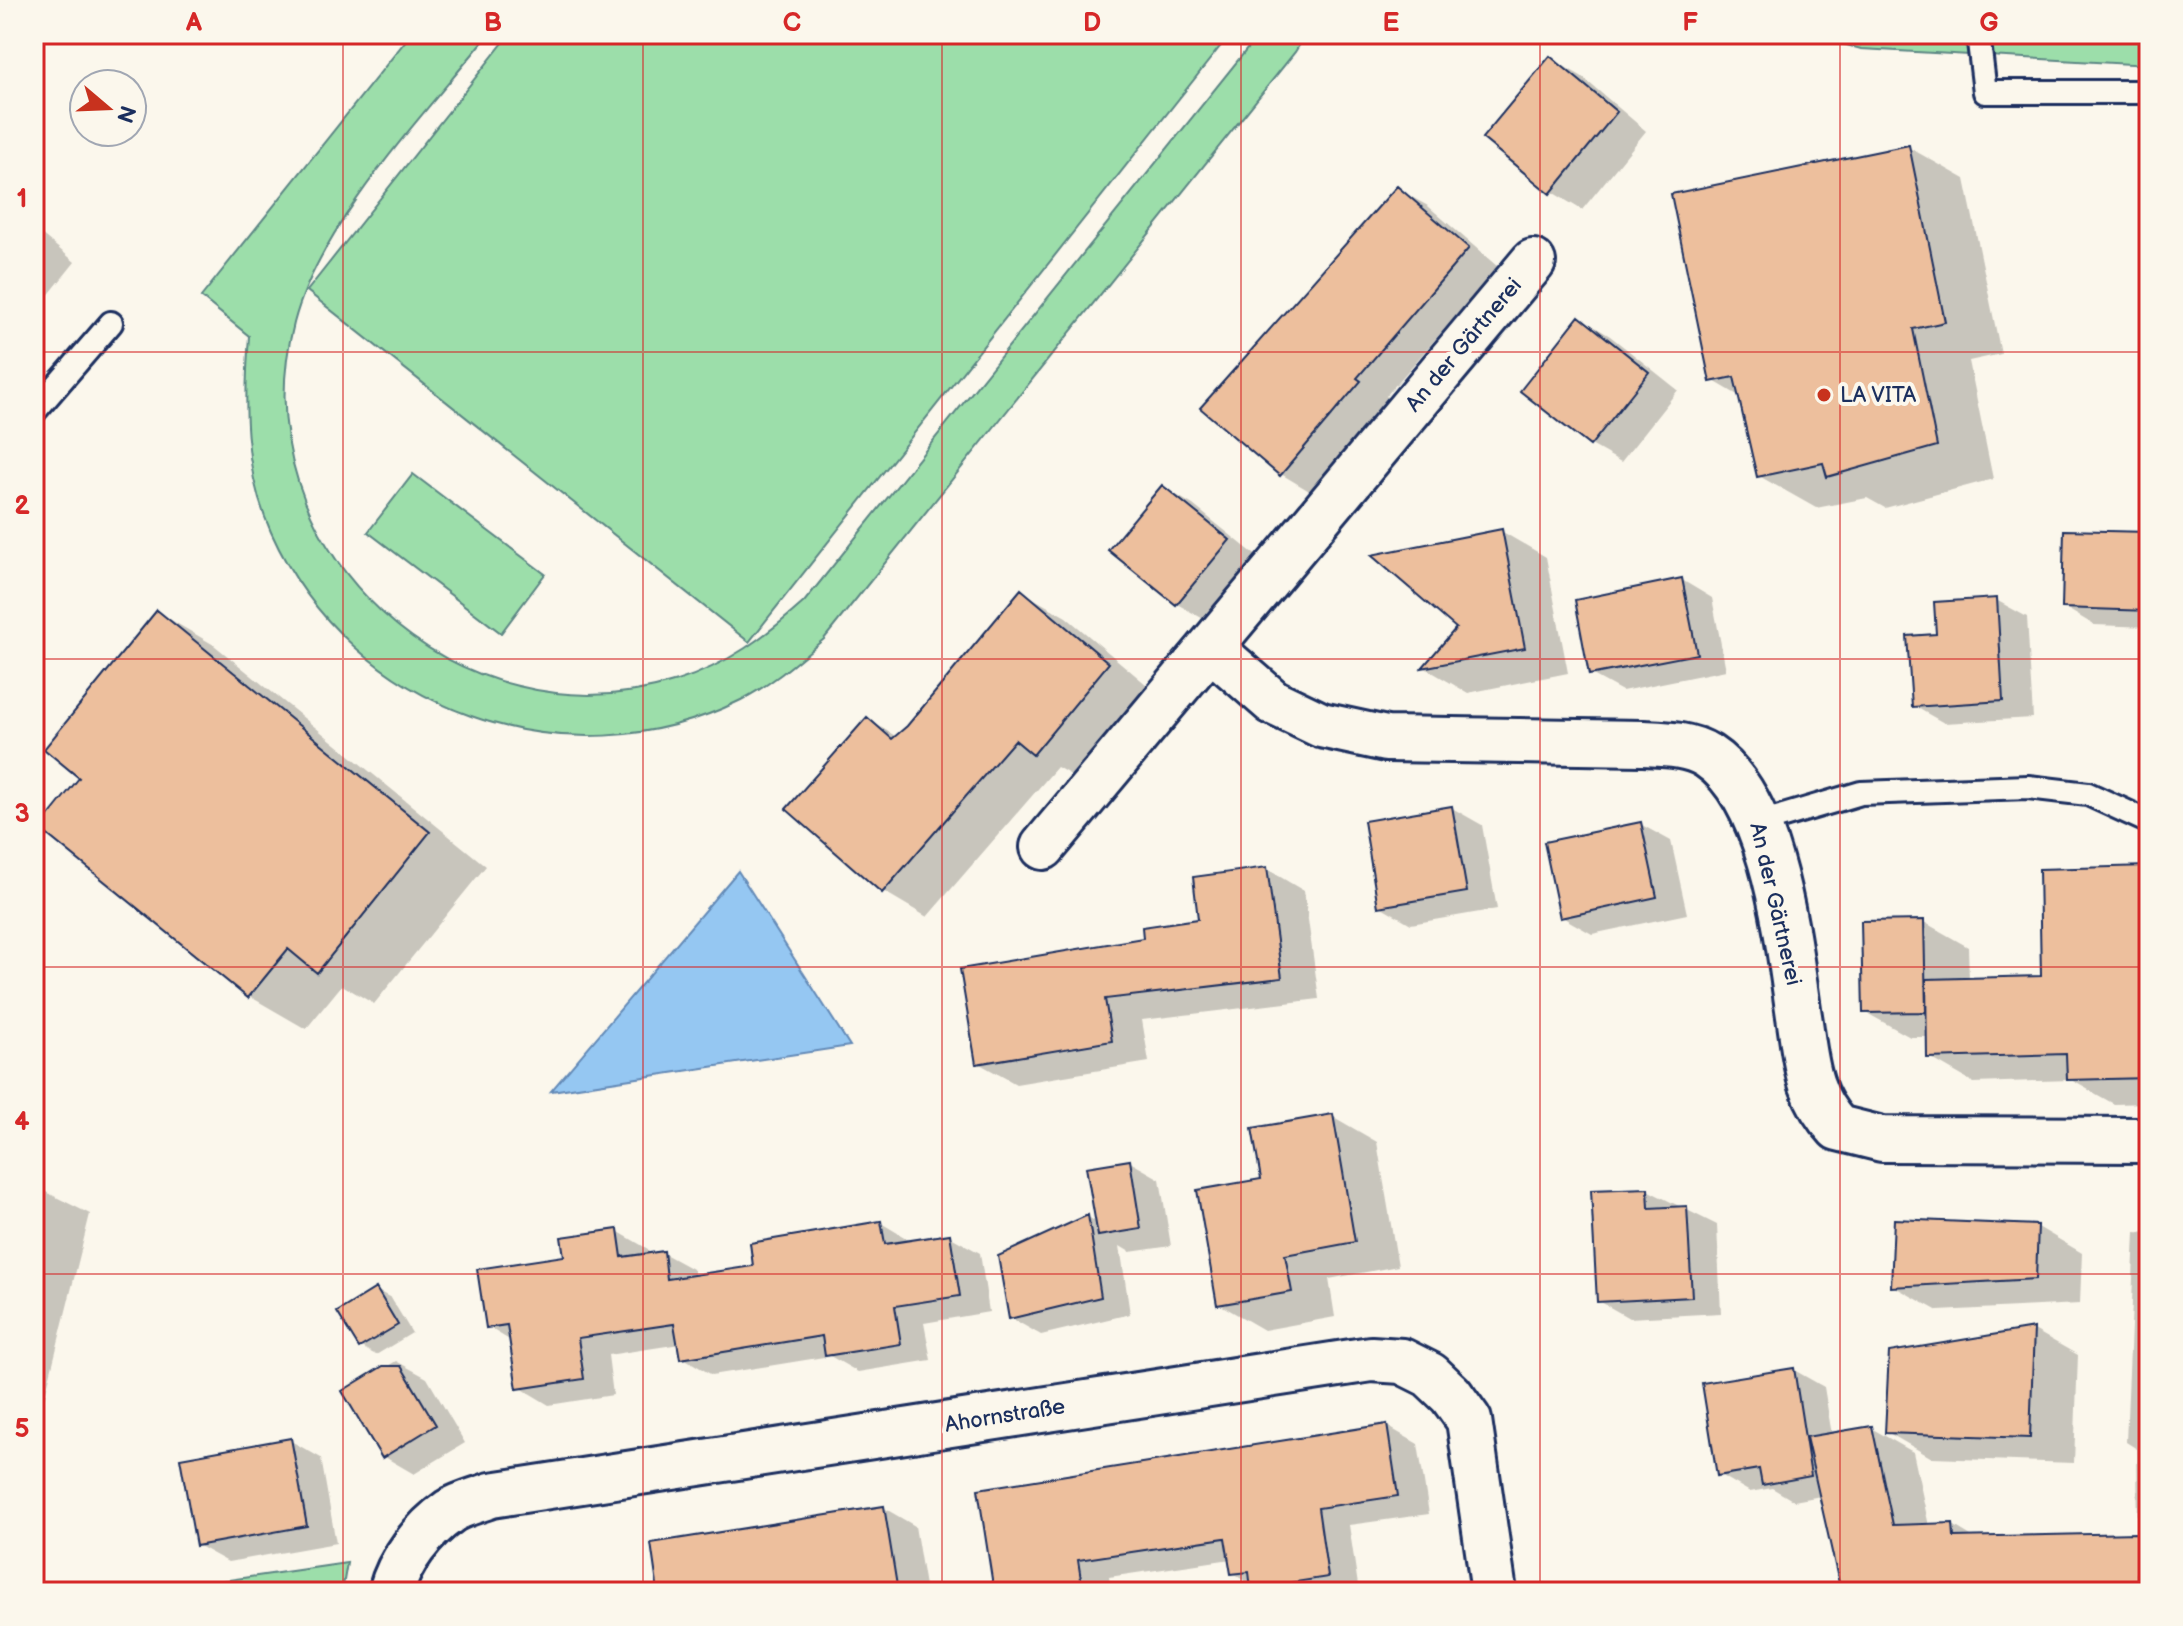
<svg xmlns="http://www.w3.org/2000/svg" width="2183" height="1626" viewBox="0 0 2183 1626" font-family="'Balsamiq Sans',sans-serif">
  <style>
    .green { fill: #9cdeaa; stroke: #5c8684; stroke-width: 2 }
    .water { fill: #95c7f2; stroke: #648ab7; stroke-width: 2 }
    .shadow { fill: #0003 }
    .building { fill: #edbf9d; stroke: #1b2f5e; stroke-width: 2 }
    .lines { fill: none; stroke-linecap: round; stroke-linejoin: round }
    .service-casing { stroke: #1b2f5e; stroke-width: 28 }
    .minor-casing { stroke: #1b2f5e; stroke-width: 50 }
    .service { stroke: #fbf7ec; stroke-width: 22 }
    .minor { stroke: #fbf7ec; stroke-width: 44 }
    .grid { fill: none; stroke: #d62828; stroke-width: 2; stroke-opacity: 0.55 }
    .poi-dot { fill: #c8321e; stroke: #fbf7ec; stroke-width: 3 }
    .labels { text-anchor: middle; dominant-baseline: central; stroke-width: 8; stroke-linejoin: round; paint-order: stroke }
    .street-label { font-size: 22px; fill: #1b2f5e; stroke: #fbf7ec }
    .poi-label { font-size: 22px; fill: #1b2f5e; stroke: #fbf7ec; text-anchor: start }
    .neatline { fill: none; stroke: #d62828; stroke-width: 3 }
    .grid-label { font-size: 26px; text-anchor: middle; font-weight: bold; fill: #d62828 }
  </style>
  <rect width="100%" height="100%" fill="#fbf7ec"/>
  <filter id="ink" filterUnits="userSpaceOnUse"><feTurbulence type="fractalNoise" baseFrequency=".0125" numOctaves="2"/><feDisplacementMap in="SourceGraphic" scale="16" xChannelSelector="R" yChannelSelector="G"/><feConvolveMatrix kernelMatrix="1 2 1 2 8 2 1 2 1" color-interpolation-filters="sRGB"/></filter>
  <g filter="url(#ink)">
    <path class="green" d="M411 34H489C424 115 320 223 294 323 236 548 459 750 677 681 727 665 766 636 804 602L1259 34H1306L1295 52 824 639C797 662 772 684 741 700 566 787 351 711 271 532 243 469 244 403 249 336L201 297Z
      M510 34H1230L749 642 307 291Z
      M1807 34H2149V65L1861 49Z
      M413 474 545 574 501 633 368 532Z
      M347 1563 342 1592H146Z"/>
    <path class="water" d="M738 871 850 1046 551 1091Z"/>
    <path class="shadow" d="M1551 59 1581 76 1646 131 1582 210 1552 192 1485 137Z
      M1908 147 1965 179 2001 354 1969 361 1993 479 1885 508 1867 498 1816 508 1759 476 1741 397 1712 380Z
      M1397 189 1428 206 1498 267 1386 396 1390 400 1311 492 1281 474 1203 407Z
      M34 228 75 262 34 313Z
      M1580 318 1610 336 1678 390 1621 462 1591 445Z
      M1163 487 1193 505 1259 558 1207 621 1177 604Z
      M1501 531 1546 557 1568 673 1468 693 1425 668 1459 628Z
      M2149 534V627L2094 625 2064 607Z
      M1682 580 1712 598 1726 670 1622 691 1591 674Z
      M1022 592 1066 617 1153 690 1078 779 1057 767 927 917 883 891 867 719 897 737Z
      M1996 600 2027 617 2033 718 1944 723 1914 706 1938 636Z
      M157 612 214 645 486 866 374 1004 342 985 306 1029 249 996 82 778Z
      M1452 808 1482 825 1497 909 1411 924 1380 906Z
      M1640 824 1671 841 1687 914 1592 934 1562 917Z
      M2149 868V1103L2114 1104 2071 1080 1974 1083 1929 1057V1037H1910L1865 1012 1924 922 1968 947 1969 980 2043 978Z
      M1267 869 1304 891 1319 999 1142 1020 1149 1062 1016 1084 978 1063 1146 940 1200 921Z
      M1332 1116 1377 1142 1398 1266 1329 1279 1335 1317 1264 1330 1219 1304 1263 1181Z
      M1130 1162 1160 1179 1171 1246 1130 1252 1120 1246 1130 1314 1041 1335 1011 1318 1088 1217 1098 1223Z
      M34 1186 90 1214 34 1440Z
      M1647 1190 1717 1225 1721 1313 1629 1318 1599 1301Z
      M881 1223 911 1241 949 1236 980 1253 989 1312 924 1323 931 1360 858 1372 830 1356 712 1375 682 1357 680 1344 608 1355 613 1395 549 1405 519 1387 511 1341 488 1327 566 1258 617 1231 648 1249 649 1255 663 1253 694 1270V1277L756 1268Z
      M2038 1227 2082 1253 2080 1304 1938 1311 1893 1286Z
      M2135 1232 2149 1233V1592H1843L1821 1496 1794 1501 1772 1488 1750 1492 1719 1474 1794 1370 1824 1387 1832 1435 1871 1428 1913 1452 1929 1526 1953 1525 1976 1539 2138 1535 2137 1449 2126 1442Z
      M376 1290 391 1298 412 1333 376 1355 361 1347Z
      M2034 1330 2078 1355 2074 1463 1932 1458 1887 1432Z
      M396 1361 427 1378 465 1443 414 1474 383 1456 345 1392Z
      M1387 1426 1418 1444 1429 1514 1349 1525 1359 1592H1260L1233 1573 1231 1559 1109 1577 1111 1592H939L995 1583Z
      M291 1441 321 1458 336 1543 228 1562 197 1545Z
      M884 1508 915 1526 926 1592H660Z"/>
    <path class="building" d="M1550 56 1617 112 1550 194 1482 138Z
      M1909 145 1945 322 1913 329 1937 446 1827 477 1823 463 1757 477 1734 377 1710 382 1671 194Z
      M1397 186 1469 248 1357 378 1361 381 1280 476 1200 408Z
      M1579 316 1649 372 1590 446 1520 391Z
      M1162 485 1230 540 1176 605 1108 550Z
      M1502 529 1525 648 1422 668 1456 628 1371 555Z
      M2064 530 2149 532V611L2062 608Z
      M1682 578 1697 654 1589 675 1575 600Z
      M1021 589 1109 663 1033 755 1015 740 882 893 786 809 867 717 892 739 907 726Z
      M1997 598 2003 701 1912 707 1907 636 1936 634 1934 602Z
      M157 610 430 832 317 973 288 949 248 998 39 828 79 778 44 749Z
      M1452 806 1467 892 1378 907 1364 821Z
      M1641 822 1657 897 1560 918 1544 842Z
      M2149 866V1078L2067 1080 2066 1054 1927 1058 1926 979 2041 976 2039 869Z
      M1267 867 1282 978 1105 999 1112 1041 976 1064 960 969 1143 938 1142 927 1198 919 1193 877Z
      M1924 920 1926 1012 1863 1013 1861 921Z
      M1333 1114 1355 1242 1285 1255 1292 1292 1217 1305 1197 1190 1261 1179 1252 1128Z
      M1130 1160 1141 1229 1098 1236 1086 1167Z
      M1648 1188 1649 1208 1687 1206 1692 1297 1597 1302 1591 1190Z
      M1088 1215 1101 1297 1009 1319 998 1256Z
      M1894 1219 2038 1225 2036 1279 1891 1287Z
      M881 1221 885 1244 950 1234 960 1296 895 1306 901 1344 825 1356 822 1336 680 1359 674 1324 578 1338 584 1379 517 1389 507 1325 486 1328 477 1269 564 1256 561 1237 618 1229 622 1257 664 1251 667 1279 753 1266 750 1243Z
      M376 1288 398 1325 359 1348 337 1312Z
      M2034 1328 2030 1438 1885 1433 1889 1352Z
      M383 1366H401L436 1425 382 1458 342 1391Z
      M1794 1368 1811 1476 1762 1485 1759 1469 1717 1476 1702 1383Z
      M1387 1424 1398 1496 1318 1508 1328 1577 1251 1589 1249 1572 1231 1574 1225 1538 1078 1560 1083 1592H994L978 1489Z
      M1872 1426 1893 1525 1953 1523 1954 1537 2137 1533 2138 1592H1841L1806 1437Z
      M291 1438 307 1526 196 1546 180 1458Z
      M884 1506 898 1592H658L651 1543Z"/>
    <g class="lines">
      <defs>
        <path id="service" d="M1978 34 1985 92H2149
          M34 412 111 323
          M1760 823 1861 793 2028 787 2088 794 2149 822"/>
        <path id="minor" d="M1211 648 1273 702 1321 725 1386 739 1643 743C1665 744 1689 744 1708 756 1774 799 1788 942 1799 1016 1806 1060 1806 1094 1838 1128L1882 1139 2149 1140
          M1043 847 1533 262
          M391 1592C399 1561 423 1530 450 1511 461 1504 478 1500 491 1495L1371 1359 1402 1361 1430 1375 1451 1395 1469 1420 1494 1592"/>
      </defs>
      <use href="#service" class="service-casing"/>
      <use href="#minor" class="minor-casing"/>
      <use href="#service" class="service"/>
      <use href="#minor" class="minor"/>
    </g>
  </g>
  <path class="grid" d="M343 34V1592M643 34V1592M942 34V1592M1241 34V1592M1540 34V1592M1840 34V1592M34 352H2149M34 659H2149M34 967H2149M34 1274H2149"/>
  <circle class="poi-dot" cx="1824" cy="395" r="8"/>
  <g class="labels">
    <g class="street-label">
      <text transform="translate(1464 345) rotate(-50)">An der Gärtnerei</text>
      <text transform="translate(1775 904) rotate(77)">An der Gärtnerei</text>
      <text transform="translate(1005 1416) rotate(-9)">Ahornstraße</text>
    </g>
    <g class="poi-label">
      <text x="1840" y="395">LA VITA</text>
    </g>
  </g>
  <rect width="2183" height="1626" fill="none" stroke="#fbf7ec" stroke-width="88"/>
  <g transform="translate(108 108) rotate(109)"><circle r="38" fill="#fbf7ec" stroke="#a1a7b3" stroke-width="2"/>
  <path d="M0-6L14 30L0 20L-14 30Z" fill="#c8321e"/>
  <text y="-12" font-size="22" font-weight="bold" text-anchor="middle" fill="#1b2f5e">N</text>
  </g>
  <rect x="44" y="44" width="2095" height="1538" class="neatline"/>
  <g class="grid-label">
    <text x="194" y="31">A</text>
    <text x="493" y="31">B</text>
    <text x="792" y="31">C</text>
    <text x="1092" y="31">D</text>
    <text x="1391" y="31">E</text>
    <text x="1690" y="31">F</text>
    <text x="1989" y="31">G</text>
    <text x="22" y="207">1</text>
    <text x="22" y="514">2</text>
    <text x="22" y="822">3</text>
    <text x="22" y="1130">4</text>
    <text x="22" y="1437">5</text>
  </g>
</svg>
